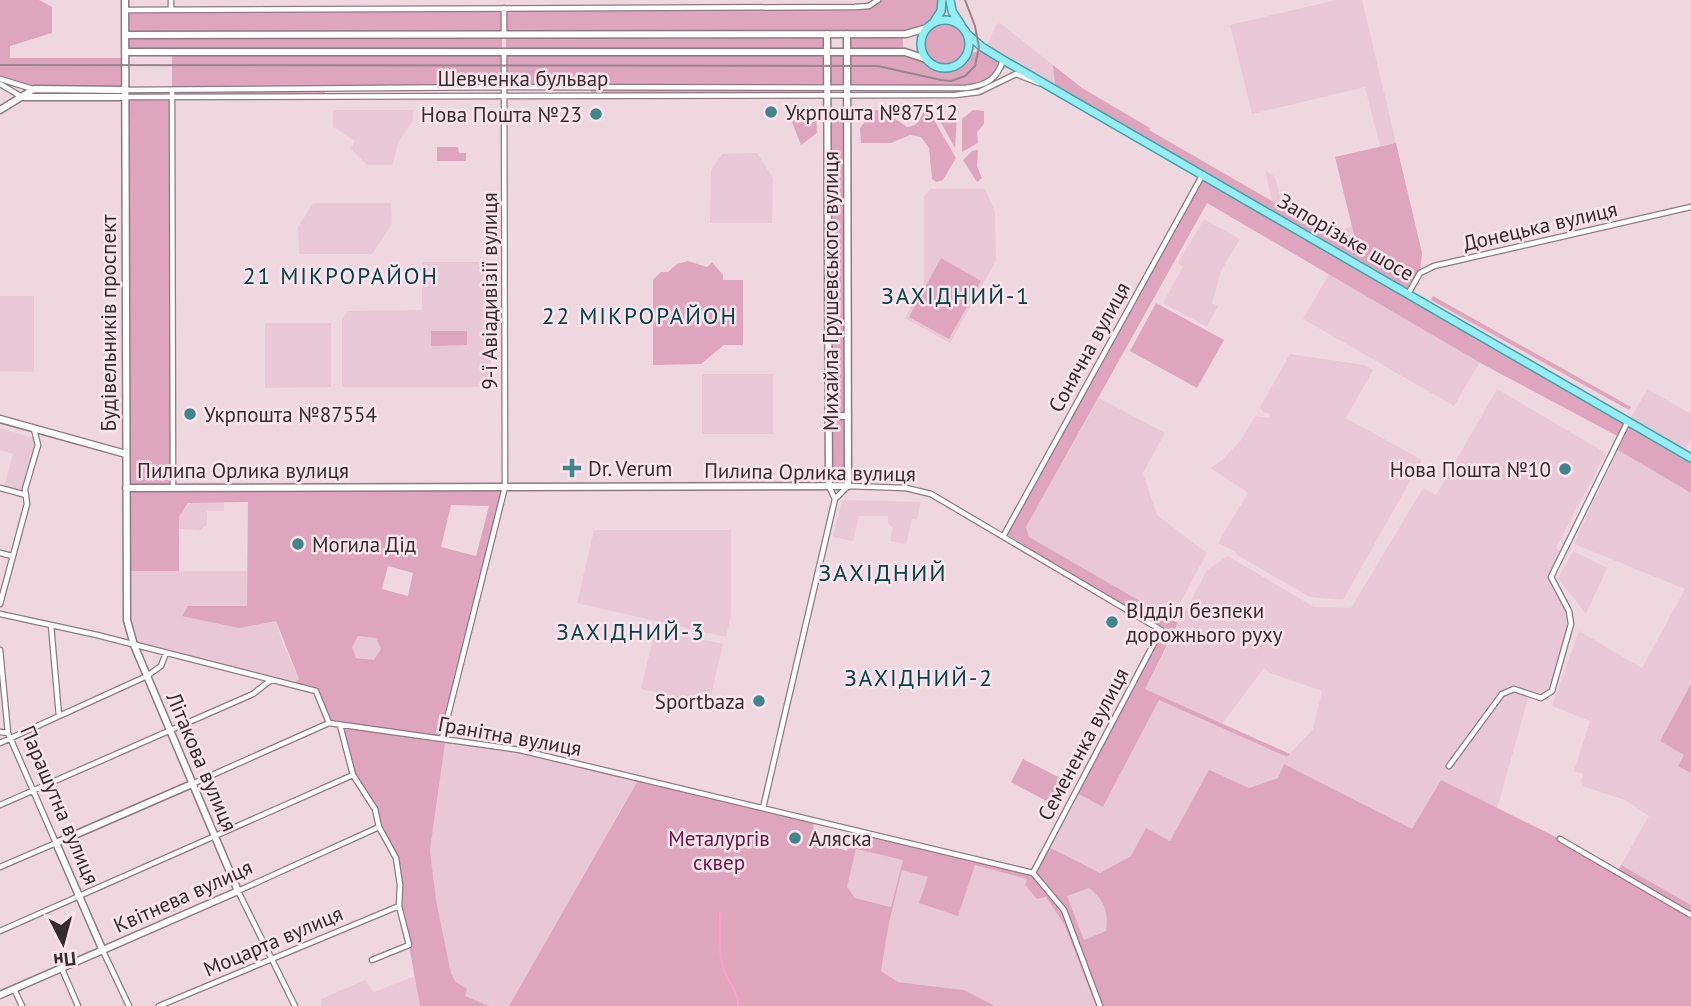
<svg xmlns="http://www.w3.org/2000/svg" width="1691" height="1006" viewBox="0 0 1691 1006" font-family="'PT Sans',sans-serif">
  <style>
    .built { fill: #e8c8d4 }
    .green { fill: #dfa5bd; fill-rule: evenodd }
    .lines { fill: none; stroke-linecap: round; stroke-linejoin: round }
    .stream { stroke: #fe9fc9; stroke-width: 2 }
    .street-casing { stroke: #8f7982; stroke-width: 7 }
    .secondary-casing { stroke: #8f7982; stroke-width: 9 }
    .primary-casing { stroke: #44a2aa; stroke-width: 10 }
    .street { stroke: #fff; stroke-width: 4.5 }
    .secondary { stroke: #fff; stroke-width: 6 }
    .primary { stroke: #94eef4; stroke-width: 7 }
    .tram { stroke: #97868d; stroke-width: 2 }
    .poi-dot { fill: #3e868b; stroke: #fce4ed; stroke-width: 2.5 }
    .labels { text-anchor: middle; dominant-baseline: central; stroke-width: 5; stroke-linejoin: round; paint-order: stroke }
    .street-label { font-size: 21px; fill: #352c30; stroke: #fce4ed }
    .poi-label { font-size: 21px; fill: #352c30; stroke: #fce4ed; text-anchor: start }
    .park-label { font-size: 21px; fill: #65133f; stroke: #fce4ed }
    .neighbourhood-label { font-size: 23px; letter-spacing: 2px; fill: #014549; stroke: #fce4ed }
    .quarter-label { font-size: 24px; letter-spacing: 2px; fill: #014549; stroke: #fce4ed }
  </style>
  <rect width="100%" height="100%" fill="#efd7e0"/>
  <path class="built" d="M1336 0H1362L1396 143 1380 146 1365 87 1252 114 1230 25Z
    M1000 23 1053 65 1055 85 987 45 996 25Z
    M333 110H413V120L399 141 392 165H367L351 149 355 141 333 127Z
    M757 153 773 178 772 223H710L711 170 722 154Z
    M1265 170 1275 177 1280 196 1338 231 1352 227 1354 235 1348 246 1272 201Z
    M930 189H985L995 212 996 261 950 343 905 318 924 283V197Z
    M313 203H391L392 224 372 254H299L298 227Z
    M1204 219 1240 239 1221 271 1212 303 1218 306 1207 327 1163 303 1183 267 1178 263Z
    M422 262H491V387H342V319L348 311 422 310Z
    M1329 274 1480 362 1454 406 1303 319Z
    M0 296H34V372L0 371Z
    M265 323H331V387L265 388Z
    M1290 354 1364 365 1373 370 1346 418 1422 460 1343 600 1310 597 1237 555 1236 552 1218 543 1248 493 1211 468 1223 459 1242 439 1255 416 1269 418 1270 414 1263 412 1260 407Z
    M702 374H773V434H702Z
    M1497 389 1606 453 1556 548 1563 553 1551 577 1571 620 1552 691 1544 697 1529 695 1497 809 1441 780 1412 830 1284 764 1278 778 1249 788 1209 771 1170 841 1146 829 1131 856 1100 873 1049 847 1077 793 1104 806 1159 700 1287 757 1313 729 1322 691 1270 673 1264 668 1222 724 1145 689 1207 570 1228 556 1314 607 1351 608 1423 488 1436 495Z
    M1648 389 1691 414V439L1685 450 1630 418Z
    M1099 398 1165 433 1143 473 1157 515 1207 553 1171 620 1029 537 1026 527Z
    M0 428 34 438 36 445 23 492 4 487 13 454 0 450Z
    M1618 450 1691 493V684L1660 741 1684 755 1678 766 1691 773V905L1621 865 1649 816 1625 800 1585 787 1581 782 1583 774 1574 771 1590 721 1552 706 1579 631 1642 668 1685 589 1574 544Z
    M842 500 888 501 921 502 917 520 912 519 906 544 890 541 893 527 888 524V516H859L853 541 833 537Z
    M191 501H224V511H207V525L200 530 179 529V517Z
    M594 530H731V614L726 637 577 603Z
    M1573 551 1607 568 1586 614 1558 578Z
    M129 571H247V606H189L276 621 283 644 299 679 295 683 136 643 130 619Z
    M655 629 723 644 709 704 641 689Z
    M357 636 376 638 381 649 375 660 356 658 351 647Z
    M445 743 519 753 637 781 509 1006H489L465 996 467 989 455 981 451 973 436 900 430 850Z
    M856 849 903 860 892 907 855 898 847 887Z
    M975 864 1027 879 1046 897 1064 924 1096 1006H995L964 990 898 982 881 971 889 923 902 869 928 877Z
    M1089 887 1100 896 1108 918 1106 931 1084 940 1067 896Z
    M415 976 420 1006H322L321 999 365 980 374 992Z"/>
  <path class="green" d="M0 0H39L52 7V33L10 46V58H122V87H35L0 77Z
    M881 0H939C937 20 924 29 905 32H506V11L865 9 873 7Z
    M501 11 502 32H128V12Z
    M925 44a20 20 0 1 1 40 0a20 20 0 1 1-40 0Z
    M128 37H502V49L128 50Z
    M506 37H825V49H506Z
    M849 37H903V49H849Z
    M983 51 1009 66 977 84 946 89 925 85H848L849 54C866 54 886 52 904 54 924 57 943 84 964 64 968 60 970 55 974 52Z
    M172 54H502V85L172 87Z
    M506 54H825L826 84 506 85Z
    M829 54H845V85L829 84Z
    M1053 65 1082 88 1150 128 1149 130 1348 245 1354 235 1335 157 1396 143 1422 253 1420 273 1410 290 1055 85Z
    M591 89H826V93L591 94Z
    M173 91H325V95L173 96Z
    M128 100H170L171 486H129Z
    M808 109 816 110 817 133 801 145 792 122Z
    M876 110 884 111 907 127C920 126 919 118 925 110L930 113 956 158 943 180 936 182 932 179 929 148 921 137 910 135 891 143H861L860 128 865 122 868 112Z
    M973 110 984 111V124L977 132 978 143 962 152V119Z
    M830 112H845L846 413 831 414Z
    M955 114 957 117 955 148 940 121 948 115Z
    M437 147H458L459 153H466V161H437Z
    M978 150 977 166 982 178 977 182 963 160 972 151Z
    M1204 178 1691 461V493L1618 450 1623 439 1484 365 1207 203 1026 527 1029 537 1178 623 1145 689 1290 754 1287 757 1159 700 1103 807 1077 793 1164 630 1006 534Z
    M941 258 981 281 949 339 909 317Z
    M688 261 707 267 712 262 723 275V280H743V345H724L701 364 653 365V280L661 272H668L677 264Z
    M1433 296 1631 407 1629 410 1431 300Z
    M1156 303 1224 340 1197 388 1130 351Z
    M431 331H467V345L431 346Z
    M831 418H846V468H831Z
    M502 490 441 736 330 721 317 689 295 683 299 679 276 621 239 628 182 616 188 606H247L248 502 188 503 179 517V571H129L128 491ZM451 505 489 506 476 556 441 547ZM388 566 413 573 408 596 382 589ZM358 636 376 638 381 649 374 660 356 658 352 647Z
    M1691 684V773L1678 766 1684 755 1660 741Z
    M340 725 520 750 1033 873 1049 847 1100 873 1131 856 1146 828 1170 841 1209 770 1249 788 1278 778 1284 764 1412 829 1441 780 1560 839 1617 872 1621 865 1691 905V1006H1096L1064 924 1046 897 1037 899 1025 885 1027 879 975 865 958 916 919 903 928 877 902 870 889 923 881 971 898 982 964 990 995 1006H509L637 782 519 753 445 743 430 850 436 900 451 973 455 981 467 989 465 996 489 1006H420L406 929 399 906 398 865 379 827 375 809 353 775ZM814 823 854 833 847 851 823 843 813 827ZM856 849 903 860 891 907 855 898 847 887ZM1089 888C1104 899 1109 913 1106 931L1084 940 1067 896Z
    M1023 759 1064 780 1052 804 1011 782Z"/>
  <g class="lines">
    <path class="stream" d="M720 912C720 931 718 952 724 970 728 983 739 991 738 1006"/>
    <defs>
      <path id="street" d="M504 8V35
        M125 10 855 7 869 6 878 0
        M171 10V0
        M0 79 33 89
        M0 84 22 97
        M125 90 504 87 966 88C986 85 997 80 1003 60
        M172 90 173 488
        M125 97 955 95 979 92 1016 74 1039 83
        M1408 294 1420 273 1434 266 1691 207
        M829 486 835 499
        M0 488 26 495
        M1004 535 1203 174
        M0 553 12 556
        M0 604 27 504 25 489 38 445 34 429
        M0 614 97 635 316 691 329 723
        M51 625 59 716
        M0 650 8 733 56 843 0 867
        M329 723 520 750 1033 873
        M340 725 353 775 375 809 379 827 396 858 400 885 399 906 409 945 372 960
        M0 732 8 733
        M442 739 505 487 504 52
        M0 743 147 676 161 666 166 653
        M1449 766 1502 694 1514 689 1541 698 1552 691 1571 624 1569 611 1551 577 1628 421
        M192 784 329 723
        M0 805 253 694 271 680
        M763 808 835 499 848 486 906 488 931 494 1161 630 1033 873
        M1560 839 1691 915
        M1033 873 1064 910 1100 1006
        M0 931 353 775
        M103 951 129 1006
        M62 969 78 1006
        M14 989 22 1006
        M159 1006 399 906
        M295 1006 238 891 379 827"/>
      <path id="secondary" d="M827 34 829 486
        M125 35 906 34 927 28
        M125 52H905L926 59
        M23 97H125
        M0 110 34 89 125 90
        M829 416H848
        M0 419 126 454
        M126 488 848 486 847 34
        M103 951 56 843 192 784
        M0 995 238 891 134 645 127 620 125 0"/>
      <path id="primary" d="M950 0 952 11 961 25
        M921 44a24 24 0 1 1 48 0a24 24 0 1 1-48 0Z
        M934 22 941 11 942 0
        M967 34 982 47 1000 58 1691 458"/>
    </defs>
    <use href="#street" class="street-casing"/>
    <use href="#secondary" class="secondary-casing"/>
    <use href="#primary" class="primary-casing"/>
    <use href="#street" class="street"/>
    <use href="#secondary" class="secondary"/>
    <use href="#primary" class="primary"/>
    <path class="tram" d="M0 65 878 66 941 80 951 81 965 76 975 66 979 47 975 26 965 0"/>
  </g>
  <g class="poi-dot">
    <circle cx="771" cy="112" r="7"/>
    <circle cx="596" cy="114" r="7"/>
    <circle cx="190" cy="414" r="7"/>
    <path d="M568.5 457.5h7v7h7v7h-7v7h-7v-7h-7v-7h7z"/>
    <circle cx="1565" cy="469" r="7"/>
    <circle cx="298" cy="544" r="7"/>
    <circle cx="1112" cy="622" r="7"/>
    <circle cx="759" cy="701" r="7"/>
    <circle cx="795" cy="838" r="7"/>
  </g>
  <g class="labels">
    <g class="street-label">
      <text x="523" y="78">Шевченка бульвар</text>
      <text transform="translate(1540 226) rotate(-13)">Донецька вулиця</text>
      <text transform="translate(1346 237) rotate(30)">Запорізьке шосе</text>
      <text transform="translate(489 291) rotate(-90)">9-ї Авіадивізії вулиця</text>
      <text transform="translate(830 291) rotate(-90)">Михайла Грушевського вулиця</text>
      <text transform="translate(108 323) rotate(-90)">Будівельників проспект</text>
      <text transform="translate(1089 347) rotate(-61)">Сонячна вулиця</text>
      <text x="243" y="470">Пилипа Орлика вулиця</text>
      <text transform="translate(810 472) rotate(1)">Пилипа Орлика вулиця</text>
      <text transform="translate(510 736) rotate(10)">Гранітна вулиця</text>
      <text transform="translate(1083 744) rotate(-62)">Семененка вулиця</text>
      <text transform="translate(202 762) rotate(67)">Літакова вулиця</text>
      <text transform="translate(60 805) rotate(67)">Парашутна вулиця</text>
      <text transform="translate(183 896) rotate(-24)">Квітнева вулиця</text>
      <text transform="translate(273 941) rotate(-23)">Моцарта вулиця</text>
    </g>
    <g class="poi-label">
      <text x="785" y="112">Укрпошта №87512</text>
      <text x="582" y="114" text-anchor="end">Нова Пошта №23</text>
      <text x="204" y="414">Укрпошта №87554</text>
      <text x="588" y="468">Dr. Verum</text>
      <text x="1551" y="469" text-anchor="end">Нова Пошта №10</text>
      <text x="312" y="544">Могила Дiд</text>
      <text x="1126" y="610">ВІдділ безпеки<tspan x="1126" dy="24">дорожнього руху</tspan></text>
      <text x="745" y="701" text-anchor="end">Sportbaza</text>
      <text x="809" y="838">Аляска</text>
    </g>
    <g class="park-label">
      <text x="719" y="838">Металургів<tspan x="719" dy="24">сквер</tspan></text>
    </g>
    <g class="neighbourhood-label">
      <text x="341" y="275">21 МІКРОРАЙОН</text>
      <text x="956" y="295">ЗАХІДНИЙ-1</text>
      <text x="640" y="315">22 МІКРОРАЙОН</text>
      <text x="631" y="631">ЗАХІДНИЙ-3</text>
      <text x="919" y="677">ЗАХІДНИЙ-2</text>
    </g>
    <g class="quarter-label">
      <text x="883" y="572">ЗАХІДНИЙ</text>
    </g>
  </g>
  <g transform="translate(63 943) rotate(174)" stroke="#fce4ed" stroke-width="5" paint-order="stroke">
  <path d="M0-5L12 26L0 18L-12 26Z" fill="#352c30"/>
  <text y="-10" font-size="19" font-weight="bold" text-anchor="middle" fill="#352c30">Пн</text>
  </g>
</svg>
